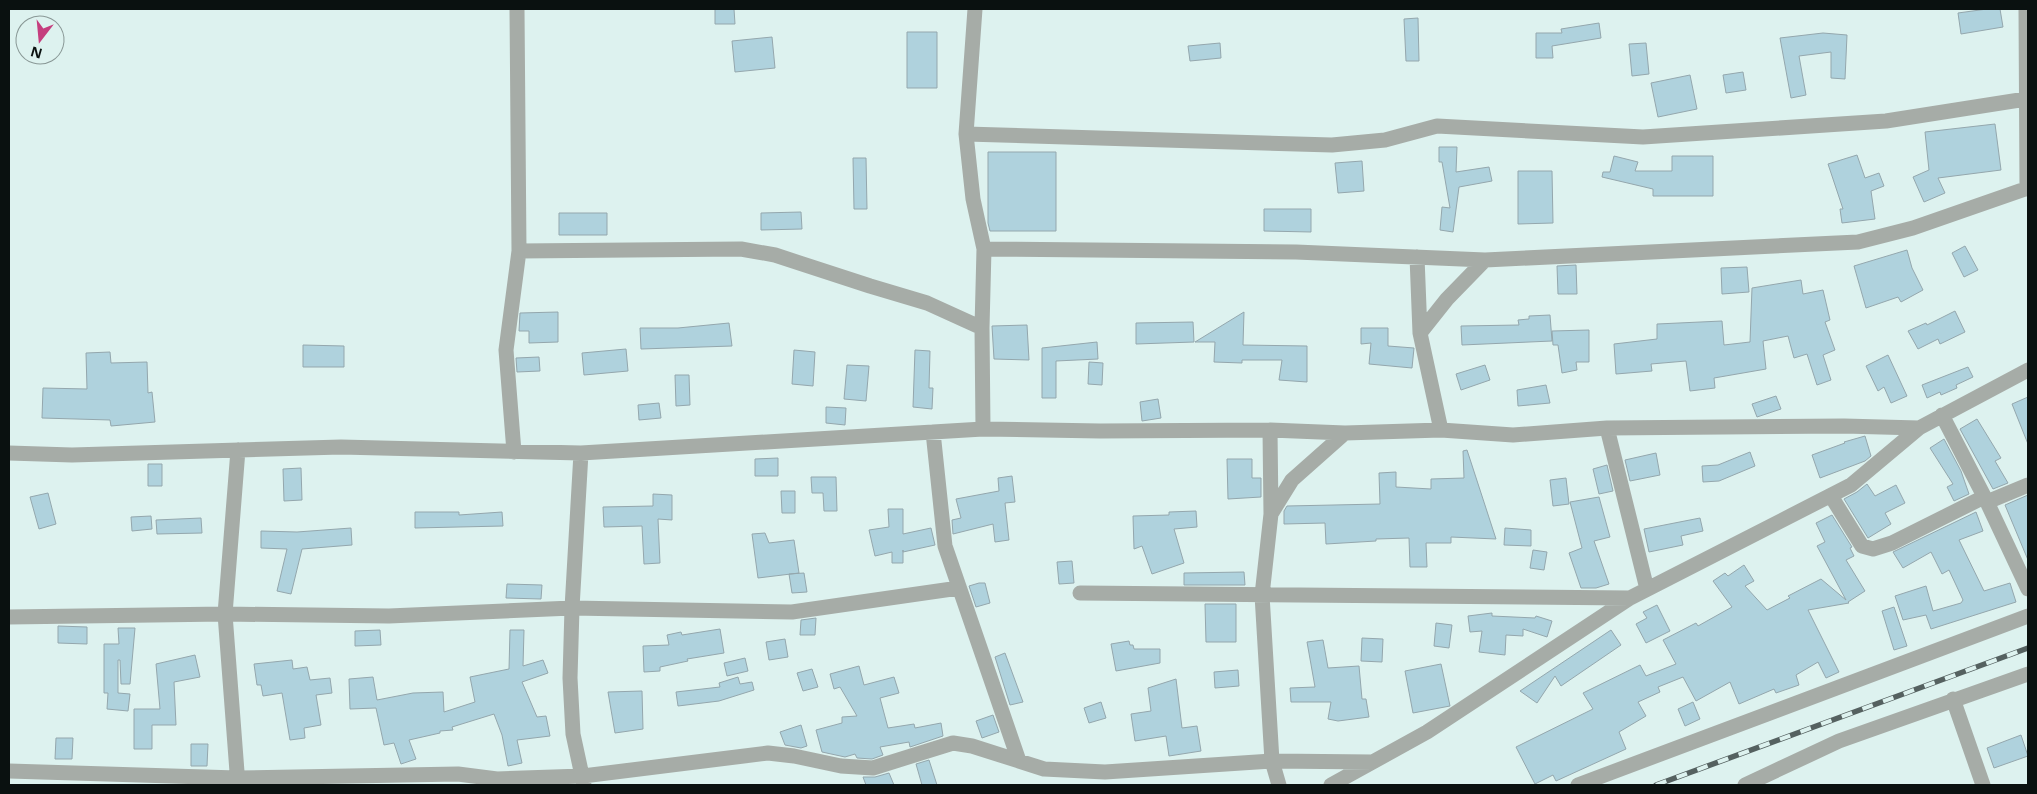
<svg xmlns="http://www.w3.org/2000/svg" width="2037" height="794" viewBox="0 0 2037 794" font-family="'Noto Sans',sans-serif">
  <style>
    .building { fill: #afd2dd; stroke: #94a7ad }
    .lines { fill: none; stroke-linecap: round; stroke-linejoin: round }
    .street { stroke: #a6aca7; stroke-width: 15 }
    .rail-casing { stroke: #556160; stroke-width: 5.5 }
    .rail { stroke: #ddf2ef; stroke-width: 4; stroke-dasharray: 11; stroke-linecap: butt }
  </style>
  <rect width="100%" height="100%" fill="#ddf2ef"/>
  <path class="building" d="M715 9H734L735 24H715Z
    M1987 9H2000L2003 27 1961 34 1958 13Z
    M1418 18 1419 61H1406L1404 19Z
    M1599 23 1601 38 1552 46 1553 58H1536V33H1562L1561 29Z
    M907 32H937V88H907Z
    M1823 33 1847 35 1845 79 1831 78V52L1799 56 1806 95 1791 98 1780 38Z
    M772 37 775 68 735 72 732 41Z
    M1220 43 1221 58 1190 61 1188 46Z
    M1646 43 1649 74 1632 76 1629 44Z
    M1743 72 1746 90 1726 93 1723 75Z
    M1690 75 1697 109 1658 117 1651 83Z
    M1995 124 2001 170 1938 178 1945 193 1924 202 1913 177 1929 170 1925 132Z
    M1439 147H1457L1456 172 1489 167 1492 181 1459 187 1453 232 1440 230 1442 207 1450 208 1442 162H1439Z
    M988 152H1056V231H990L988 223Z
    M1857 155 1865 178 1879 173 1884 186 1871 191 1875 219 1842 223 1840 209H1843L1828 164Z
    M1614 156 1638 162 1635 171H1672V156H1713V196H1653V189L1602 177 1603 172H1610Z
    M853 158H866L867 209H854Z
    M1362 161 1364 191 1338 193 1335 163Z
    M1518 171H1552L1553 223 1518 224Z
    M1264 209H1311V232L1264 231Z
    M801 212 802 229 761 230V213Z
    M559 213H607V235H559Z
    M1965 246 1978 270 1964 277 1952 253Z
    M1907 250 1912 268 1923 290 1901 302 1898 297 1866 308 1854 266Z
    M1576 265 1577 294H1558L1557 266Z
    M1747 267 1749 292 1722 294 1721 268Z
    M1801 280 1803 294 1823 290 1830 320 1825 322 1835 350 1823 355 1831 380 1817 385 1807 354 1794 358 1788 336 1763 341 1766 369 1714 378 1715 388 1690 391 1686 361 1651 364 1652 371 1616 374 1614 344 1657 339V324L1722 321 1724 345 1750 342 1752 288Z
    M1955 311 1965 332 1940 344 1938 339 1918 349 1908 331 1926 323 1927 325Z
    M558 312V342L529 343V331H519L520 313Z
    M1244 312 1243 345 1307 346V382L1279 380 1282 360H1242V363L1214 362 1215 342H1195Z
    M1550 315 1552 341 1462 345 1461 326 1519 325 1518 320 1529 319V316Z
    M1193 322 1194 342 1136 344V323Z
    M729 323 732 346 641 349 640 328H678Z
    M1027 325 1029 360 994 359 992 326Z
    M1361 328H1388V346L1414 348 1412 368 1369 364 1371 343 1361 344Z
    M1589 330V362H1576L1577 370 1562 373 1558 345H1553L1552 331Z
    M1097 342 1098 359 1056 361V398H1042V348Z
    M303 345 344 346V367H303Z
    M626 349 628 371 584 375 582 353Z
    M794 350 815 352 813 386 792 384Z
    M915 350 930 351 929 388H933L932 409 913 407Z
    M110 352 111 363 147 362 148 393 152 392 155 422 111 426 110 420 42 418 43 388 87 389 86 353Z
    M1888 355 1907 396 1891 403 1884 387 1878 391 1866 366Z
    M539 357 540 371 517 372 516 358Z
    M1089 362 1103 363 1102 385 1088 384Z
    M847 365 869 366 866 401 844 399Z
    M1485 365 1490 380 1461 390 1456 374Z
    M1968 367 1973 377 1956 385 1957 388 1941 395 1940 392 1927 398 1922 385Z
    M675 375H689L690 405 676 406Z
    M1546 385 1550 403 1518 406 1517 390Z
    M1776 396 1781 409 1757 417 1752 404Z
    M2028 397V444L2012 404Z
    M1158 399 1161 418 1142 421 1140 402Z
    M659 403 661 418 639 420 638 405Z
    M826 407 846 408 845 425 826 423Z
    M1977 419 2001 458 1995 461 2008 483 1993 489 1960 429Z
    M1865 436 1871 456 1865 461 1820 478 1812 455 1845 443 1844 442Z
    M1944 439 1961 471 1969 494 1954 501 1947 487 1953 484 1930 448Z
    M1467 450 1496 539 1451 537V543H1426L1427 567H1410L1409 538 1376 539V541L1326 544 1325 523 1284 524V511L1287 506 1380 504 1379 473 1396 472V487L1431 489V479L1464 478 1463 451Z
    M1750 452 1755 466 1719 481 1703 482 1702 466 1718 465Z
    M1656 453 1660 475 1630 481 1625 460Z
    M778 458V476H755V459Z
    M1227 459H1252V478H1261V497L1228 499Z
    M148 464H162V486H148Z
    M1607 465 1613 491 1599 494 1593 469Z
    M301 468 302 500 284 501 283 469Z
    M1012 476 1015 502 1005 503 1009 540 995 542 993 524 953 534 952 520 961 518 956 499 999 491 998 478Z
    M811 477H836L837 511H824L823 493H812Z
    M1566 478 1569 504 1553 506 1550 480Z
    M1867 484 1875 496 1896 485 1905 503 1885 513 1891 524 1868 538 1844 499 1857 492Z
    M781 491H795V513H782Z
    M48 493 56 524 39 529 30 497Z
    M653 494 672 495V520L658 519 660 563 644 564 642 526 604 527 603 507 653 506Z
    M2028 495V560L2005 505Z
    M1599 497 1610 537 1594 541 1609 584 1596 588H1581L1569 553 1582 548 1570 502Z
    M888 509H903V534L931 528 935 545 903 552V550V563H892V552L875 556 869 530 889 527Z
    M1196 511 1197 527 1174 529 1184 563 1152 574 1142 546 1134 549 1133 516 1169 515V512Z
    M415 512H459V515L502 512 503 526 415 528Z
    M1976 512 1983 531 1959 540 1984 591 2010 583 2016 602 1931 629 1926 615 1903 620 1895 596 1926 586 1933 611 1961 603 1963 600 1949 570 1942 574 1931 552 1903 568 1893 552Z
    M1832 515 1852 547 1850 548 1854 556 1846 560 1865 591 1848 602 1849 603 1808 610 1839 672 1826 678 1818 662 1796 675 1799 685 1776 693 1774 689 1739 704 1730 682 1696 701 1683 677 1658 687 1660 692 1638 702 1646 716 1619 732 1626 749 1556 781 1553 775 1535 784 1516 747 1593 709 1583 693 1640 665 1646 676 1676 664 1663 640 1696 623 1698 626 1732 607 1713 581 1725 573 1728 576 1744 565 1754 581 1745 586 1767 610 1790 598 1788 596 1821 579 1846 600 1817 546 1825 542 1816 523Z
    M151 516 152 529 132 531 131 517Z
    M201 518 202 533 157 534 156 520Z
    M1700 518 1703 531 1681 536 1683 545 1649 552 1644 529Z
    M351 528 352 545 302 549 291 594 277 591 287 549 261 548V531L297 532Z
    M1505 528 1531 530V546L1504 545Z
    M765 533 769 543 794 540 799 573 758 578 752 534Z
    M1533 550 1547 552 1544 570 1530 568Z
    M1072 561 1074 583 1059 584 1057 562Z
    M1244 572 1245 585H1184V573Z
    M804 573 807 592 792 593 789 574Z
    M979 583H985L990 603 976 607 969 586Z
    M507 584 542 585 541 599 506 598Z
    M1205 604H1236V642H1206Z
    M1657 605 1670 631 1646 643 1636 624 1647 618 1643 612Z
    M1894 607 1907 646 1894 650 1882 611Z
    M1492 613V616L1535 618 1536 616 1552 621 1547 637 1523 629V636L1506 635 1505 655 1479 652 1482 631 1470 632 1468 616Z
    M816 618 815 635H800L801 620Z
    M1436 623 1452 625 1449 648 1434 646Z
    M58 626 87 627V644L58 643Z
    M118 628H135L130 684H121L120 660H118V693L130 694 128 711 107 709 108 693H104V644H119Z
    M720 629 724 653 687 659 688 661 660 667V671L644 672 643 646 669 645 667 635 681 632 682 635Z
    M380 630 381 645 355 646V631Z
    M510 630H524L523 666 543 660 548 673 522 682 537 717 546 716 550 736 517 740 522 763 508 766 502 735 494 714 452 727 453 730 440 731V733L409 740 416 759 401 764 394 743 384 745 376 708 350 709 349 679 373 677 377 700 413 693 443 692 444 712 475 702 470 677 509 669Z
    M1611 630 1621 645 1561 686 1555 676 1537 703 1520 691Z
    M1362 638 1383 639 1382 662 1361 661Z
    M785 639 788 657 769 660 766 642Z
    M1323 640 1328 668 1359 666 1362 699H1366L1369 717 1338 721 1328 719 1331 702H1291L1290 688 1315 687 1307 642Z
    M1129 641 1130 645H1133L1134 649H1160V663L1116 671 1111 644Z
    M1005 653 1023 702 1010 705 995 657Z
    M195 655 200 677 174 682 176 725H152V749H134V709H160L156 664Z
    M745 658 748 671 727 676 724 663Z
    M292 660 293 669 307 667 310 680 330 678 332 693 316 695 321 725 304 728 305 738 290 740 282 693 263 696 261 685H257L254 664Z
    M1441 664 1450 706 1413 713 1405 671Z
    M859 666 864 685 894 677 899 693 880 698 888 728 914 724 915 728 941 723 943 736 910 747 909 742 880 747 883 755 872 759 857 758 855 754 845 757 822 752 816 730 842 723V717L857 716 840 687 834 689 830 674Z
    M812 669 818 687 803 691 797 673Z
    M1238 670 1239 686 1215 688 1214 672Z
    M738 677 740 684 752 682 754 690 719 701 678 706 676 692 720 687 719 683Z
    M1176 679 1182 728 1197 726 1201 751 1169 756 1166 736 1135 741 1131 714 1151 711 1148 688Z
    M642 691 643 729 615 733 608 692Z
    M1101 702 1106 718 1089 723 1084 708Z
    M1693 702 1700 719 1685 726 1678 709Z
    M993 715 999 732 982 738 976 721Z
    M801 725 807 746 801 748 785 745 780 732Z
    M2021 735 2028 756 1994 768 1987 748Z
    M56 738H73L72 759H55Z
    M191 744H208L207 766H191Z
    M929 760 937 785H922L916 764Z
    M889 773 894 785H866L863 777H875Z"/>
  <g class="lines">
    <path class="street" d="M975 9 966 134 973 199 984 249 982 328 983 429
      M2026 9 2027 189
      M966 134 1332 145 1385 140 1437 126 1643 137 1886 121 2026 99
      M984 249 1296 252 1485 260 1858 242 1913 228 2028 188
      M519 251 741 249 775 255 870 286 927 303 982 328
      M1417 257 1420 333 1441 430
      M1420 333 1447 299 1485 260
      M1942 415 1987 502 2028 589
      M1607 428 1647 589
      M1270 430 1271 514 1262 595 1272 761 1279 785
      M933 432 945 546 1019 761
      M514 452 506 350 519 251 517 9
      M9 453 72 455 341 447 581 453 983 429 1100 431 1270 430 1345 433 1441 430 1513 435 1607 428 1844 426 1919 428
      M581 453 572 608 570 678 573 734 584 785
      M1831 496 1862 546 1873 549 1892 543 1984 497
      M1987 502 2028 485
      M1271 514 1292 480 1345 433
      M1080 593 1630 598
      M9 617 225 614 389 616 572 608 792 612 959 588
      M1953 699 1983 785
      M9 771 237 778 458 774 497 779 583 776 768 753 794 756 841 766 873 768 953 743 972 746 1044 769 1105 772 1272 761 1373 762
      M238 785 225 614 238 450
      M1331 785 1427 732 1630 598 1851 485 1919 428 2028 370
      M1578 785 2028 616
      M1745 785 1839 741 2028 674"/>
    <defs>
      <path id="rail" d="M1656 785 2028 648"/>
    </defs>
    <use href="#rail" class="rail-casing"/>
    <use href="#rail" class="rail"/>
  </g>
  <rect width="2037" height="794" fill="none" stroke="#0a1110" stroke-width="20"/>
  <g transform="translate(40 40) rotate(196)"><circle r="24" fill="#ddf2ef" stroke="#899896"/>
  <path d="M0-4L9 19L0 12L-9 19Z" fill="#c53e7e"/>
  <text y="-8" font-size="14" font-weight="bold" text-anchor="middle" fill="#0a1110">N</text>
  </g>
</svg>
